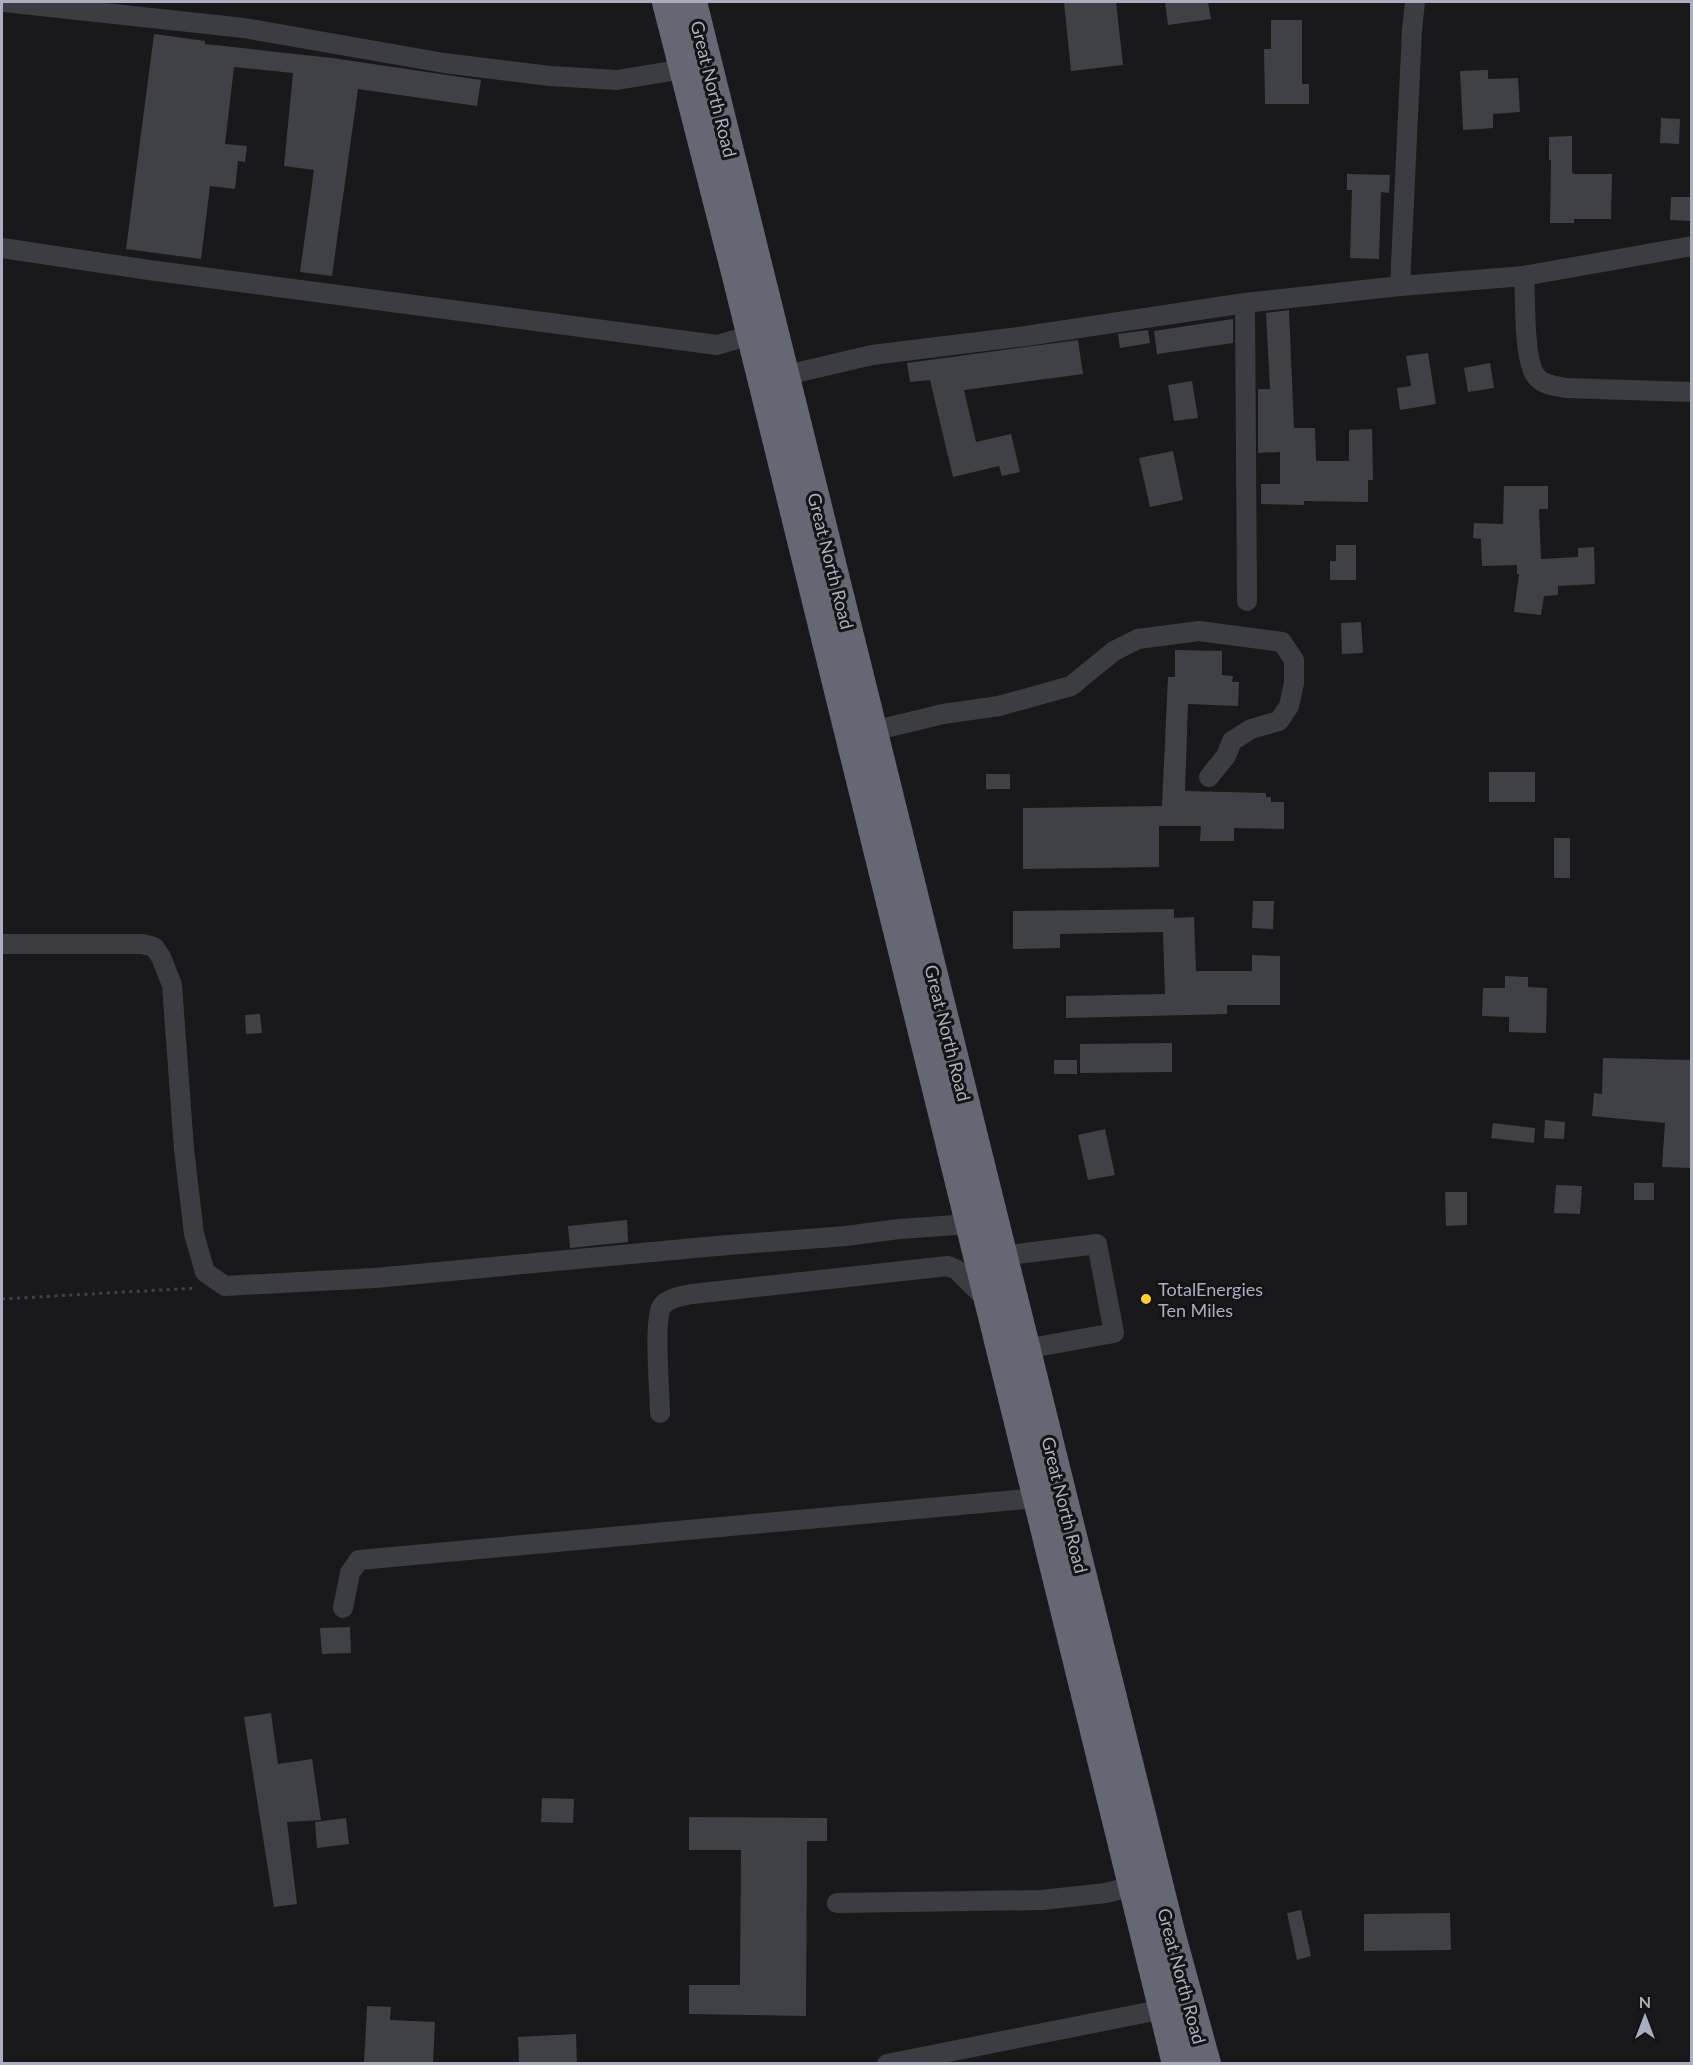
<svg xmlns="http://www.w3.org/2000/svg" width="1693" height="2065" viewBox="0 0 1693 2065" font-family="Lato,sans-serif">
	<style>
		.building { fill: #404146 }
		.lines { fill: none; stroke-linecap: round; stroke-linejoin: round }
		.path { stroke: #404148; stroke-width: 3; stroke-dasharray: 3 4.5; stroke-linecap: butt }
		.minor { stroke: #3c3c43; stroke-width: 20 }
		.highway { stroke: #656772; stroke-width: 30 }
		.poi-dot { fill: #ffce2e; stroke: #141417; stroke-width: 2 }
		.labels { text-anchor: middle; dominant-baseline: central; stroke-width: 6; stroke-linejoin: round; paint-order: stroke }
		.street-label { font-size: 18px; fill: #abaebc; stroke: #141417 }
		.poi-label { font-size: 18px; fill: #abaebc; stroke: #141417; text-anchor: start }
	</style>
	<rect width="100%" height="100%" fill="#19191c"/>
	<g class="building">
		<path d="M1064,2H1116L1123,65L1071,71Z"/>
		<path d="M1165,2H1208L1211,19L1168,25Z"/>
		<path d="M1271,20H1302V84H1309V104H1265L1264,49H1271Z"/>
		<path d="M154,34L205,41V44L332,58L481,80L477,106L358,89L332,276L300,272L314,170L284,166L293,73L234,67L225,144L247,146L245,162L238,161L235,189L210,186L201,259L126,249Z"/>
		<path d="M1488,70V79L1518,78L1520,112L1493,114V128L1463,130L1460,71Z"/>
		<path d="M1661,118L1680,119L1679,144L1660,143Z"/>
		<path d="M1572,136V172L1574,174H1612L1611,219H1574V223H1550L1551,160H1549V137Z"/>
		<path d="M1347,174L1390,175L1389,193L1381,192L1379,259L1350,258L1352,190H1347Z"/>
		<path d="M1671,197H1692V221L1670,220Z"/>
		<path d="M1289,310L1294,428H1315L1316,461H1349V430L1372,429L1373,480H1368V502L1304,501V505L1261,504V484H1280V452L1258,453V389H1270L1266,313Z"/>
		<path d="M1233,319V343L1157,354L1154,331Z"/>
		<path d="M1148,330L1150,343L1120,348L1118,334Z"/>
		<path d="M1078,340L1083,374L964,390L976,442L1011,434L1020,472L1002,476L999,466L953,477L930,380L910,382L907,363Z"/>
		<path d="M1428,353L1436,404L1400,410L1397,388L1411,386L1406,356Z"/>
		<path d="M1490,363L1494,388L1468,392L1464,368Z"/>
		<path d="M1192,381L1198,418L1174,421L1168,385Z"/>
		<path d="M1173,451L1183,500L1150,507L1139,458Z"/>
		<path d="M1504,486H1548V509H1539L1541,559L1578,557V548L1594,547L1595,584L1558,586V595L1544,596L1541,615L1514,612L1519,574H1517V565L1482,566L1481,539L1473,538L1474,523L1503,524Z"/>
		<path d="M1336,545H1356V580H1330V561H1336Z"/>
		<path d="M1361,622L1363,653L1342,654L1341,623Z"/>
		<path d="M1175,650L1222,651V675L1233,676L1232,682H1239L1238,706L1188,704L1185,791L1266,793V797H1271V802H1284V829L1234,828V841H1200L1201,826H1159V867L1023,869V808L1162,806L1168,677H1175Z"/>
		<rect x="1489" y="772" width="46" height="30"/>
		<rect x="986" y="774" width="24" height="15"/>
		<rect x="1554" y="838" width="16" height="40"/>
		<path d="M1253,901H1274L1273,929L1252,928Z"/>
		<path d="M1174,909V918L1194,917L1196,971H1252V955L1280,956V1005H1227V1014L1066,1018V996L1165,994L1163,932L1060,934V948L1013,949V911Z"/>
		<path d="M1505,976L1528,977V987L1547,988L1546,1033L1509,1032V1017L1482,1016L1483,988H1505Z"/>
		<path d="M260,1014L262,1033L246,1034L245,1015Z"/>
		<path d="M1172,1043V1072L1080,1073V1044Z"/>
		<path d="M1603,1058L1692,1060V1168L1662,1167L1665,1123L1592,1116L1594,1093L1602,1094Z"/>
		<rect x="1054" y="1060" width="23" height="14"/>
		<path d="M1545,1120L1565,1122L1564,1139L1544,1138Z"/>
		<path d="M1493,1123L1535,1128L1534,1143L1491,1138Z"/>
		<path d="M1105,1129L1115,1175L1088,1180L1078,1135Z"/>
		<rect x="1634" y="1183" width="20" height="17"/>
		<path d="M1556,1185L1582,1186L1580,1214L1554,1213Z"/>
		<path d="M1445,1192H1467V1225L1446,1226Z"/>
		<path d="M627,1220L628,1242L570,1248L568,1226Z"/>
		<path d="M350,1627L351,1653L322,1654L320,1628Z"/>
		<path d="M271,1713L278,1764L312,1759L321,1820L287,1822L297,1904L274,1907L244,1717Z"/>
		<path d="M542,1798L574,1799L573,1823L541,1822Z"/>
		<path d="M689,1817L827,1818V1841H807L806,2016L689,2014V1985H740L741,1850H689Z"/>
		<path d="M346,1818L349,1844L317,1848L315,1822Z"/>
		<path d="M1301,1910L1311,1956L1297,1960L1287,1913Z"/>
		<path d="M1450,1913L1451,1950L1364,1951V1914Z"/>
		<path d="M367,2006L391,2007L390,2020L435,2022L433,2064H364Z"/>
		<path d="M576,2034L577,2064H519L518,2037Z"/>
	</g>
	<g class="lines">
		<path class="path" d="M2,1299L196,1288"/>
		<g class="minor">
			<path d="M4,2L244,28L444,63L550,76L617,80L684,69"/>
			<path d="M2,248L149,270L717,345L762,332"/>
			<path d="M1524,276C1526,299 1523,359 1536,376C1542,385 1556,386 1566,388L1692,392"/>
			<path d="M1400,286L1412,30L1415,2"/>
			<path d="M1245,303L1247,601"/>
			<path d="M774,378L872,355L1026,336L1245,303L1400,286L1524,276L1692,246"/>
			<path d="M873,731L943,714L999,706L1071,686L1114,651L1138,639L1199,631L1282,642L1294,660V683L1289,706L1279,721L1251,729L1232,741L1226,756L1209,777"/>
			<path d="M2,944H142L154,947L161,957L172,985L184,1149L194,1234L205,1272L225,1286L375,1278L716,1246L846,1236L899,1229L970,1224"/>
			<path d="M993,1257L1097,1244L1114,1333L1014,1351"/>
			<path d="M660,1413C660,1394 653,1319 662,1306C668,1298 683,1296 692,1294L948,1266L957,1270L986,1299"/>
			<path d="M343,1608L350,1573L359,1560L1038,1498"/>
			<path d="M837,1903L1042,1900L1106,1893L1133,1886"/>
			<path d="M887,2064L1164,2009"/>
		</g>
		<g class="highway">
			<path d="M667,2L737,276L1177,2064"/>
			<path d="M692,2L1171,1936L1206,2064"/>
		</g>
	</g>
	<circle class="poi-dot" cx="1146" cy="1299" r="6"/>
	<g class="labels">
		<g class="street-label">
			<text transform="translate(714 89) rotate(76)">Great North Road</text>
			<text transform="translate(831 561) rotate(76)">Great North Road</text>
			<text transform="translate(948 1033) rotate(76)">Great North Road</text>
			<text transform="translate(1065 1505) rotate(76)">Great North Road</text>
			<text transform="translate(1182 1976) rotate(75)">Great North Road</text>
		</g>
		<g class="poi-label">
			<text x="1158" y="1289">TotalEnergies<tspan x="1158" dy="21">Ten Miles</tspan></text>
		</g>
	</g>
	<rect width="1693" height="2065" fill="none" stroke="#abaebc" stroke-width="6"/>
	<g transform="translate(1645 2017)" stroke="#141417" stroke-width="4.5" paint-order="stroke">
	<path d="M0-4.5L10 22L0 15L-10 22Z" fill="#abaebc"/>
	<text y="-9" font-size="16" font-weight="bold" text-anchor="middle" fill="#abaebc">N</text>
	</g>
</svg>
